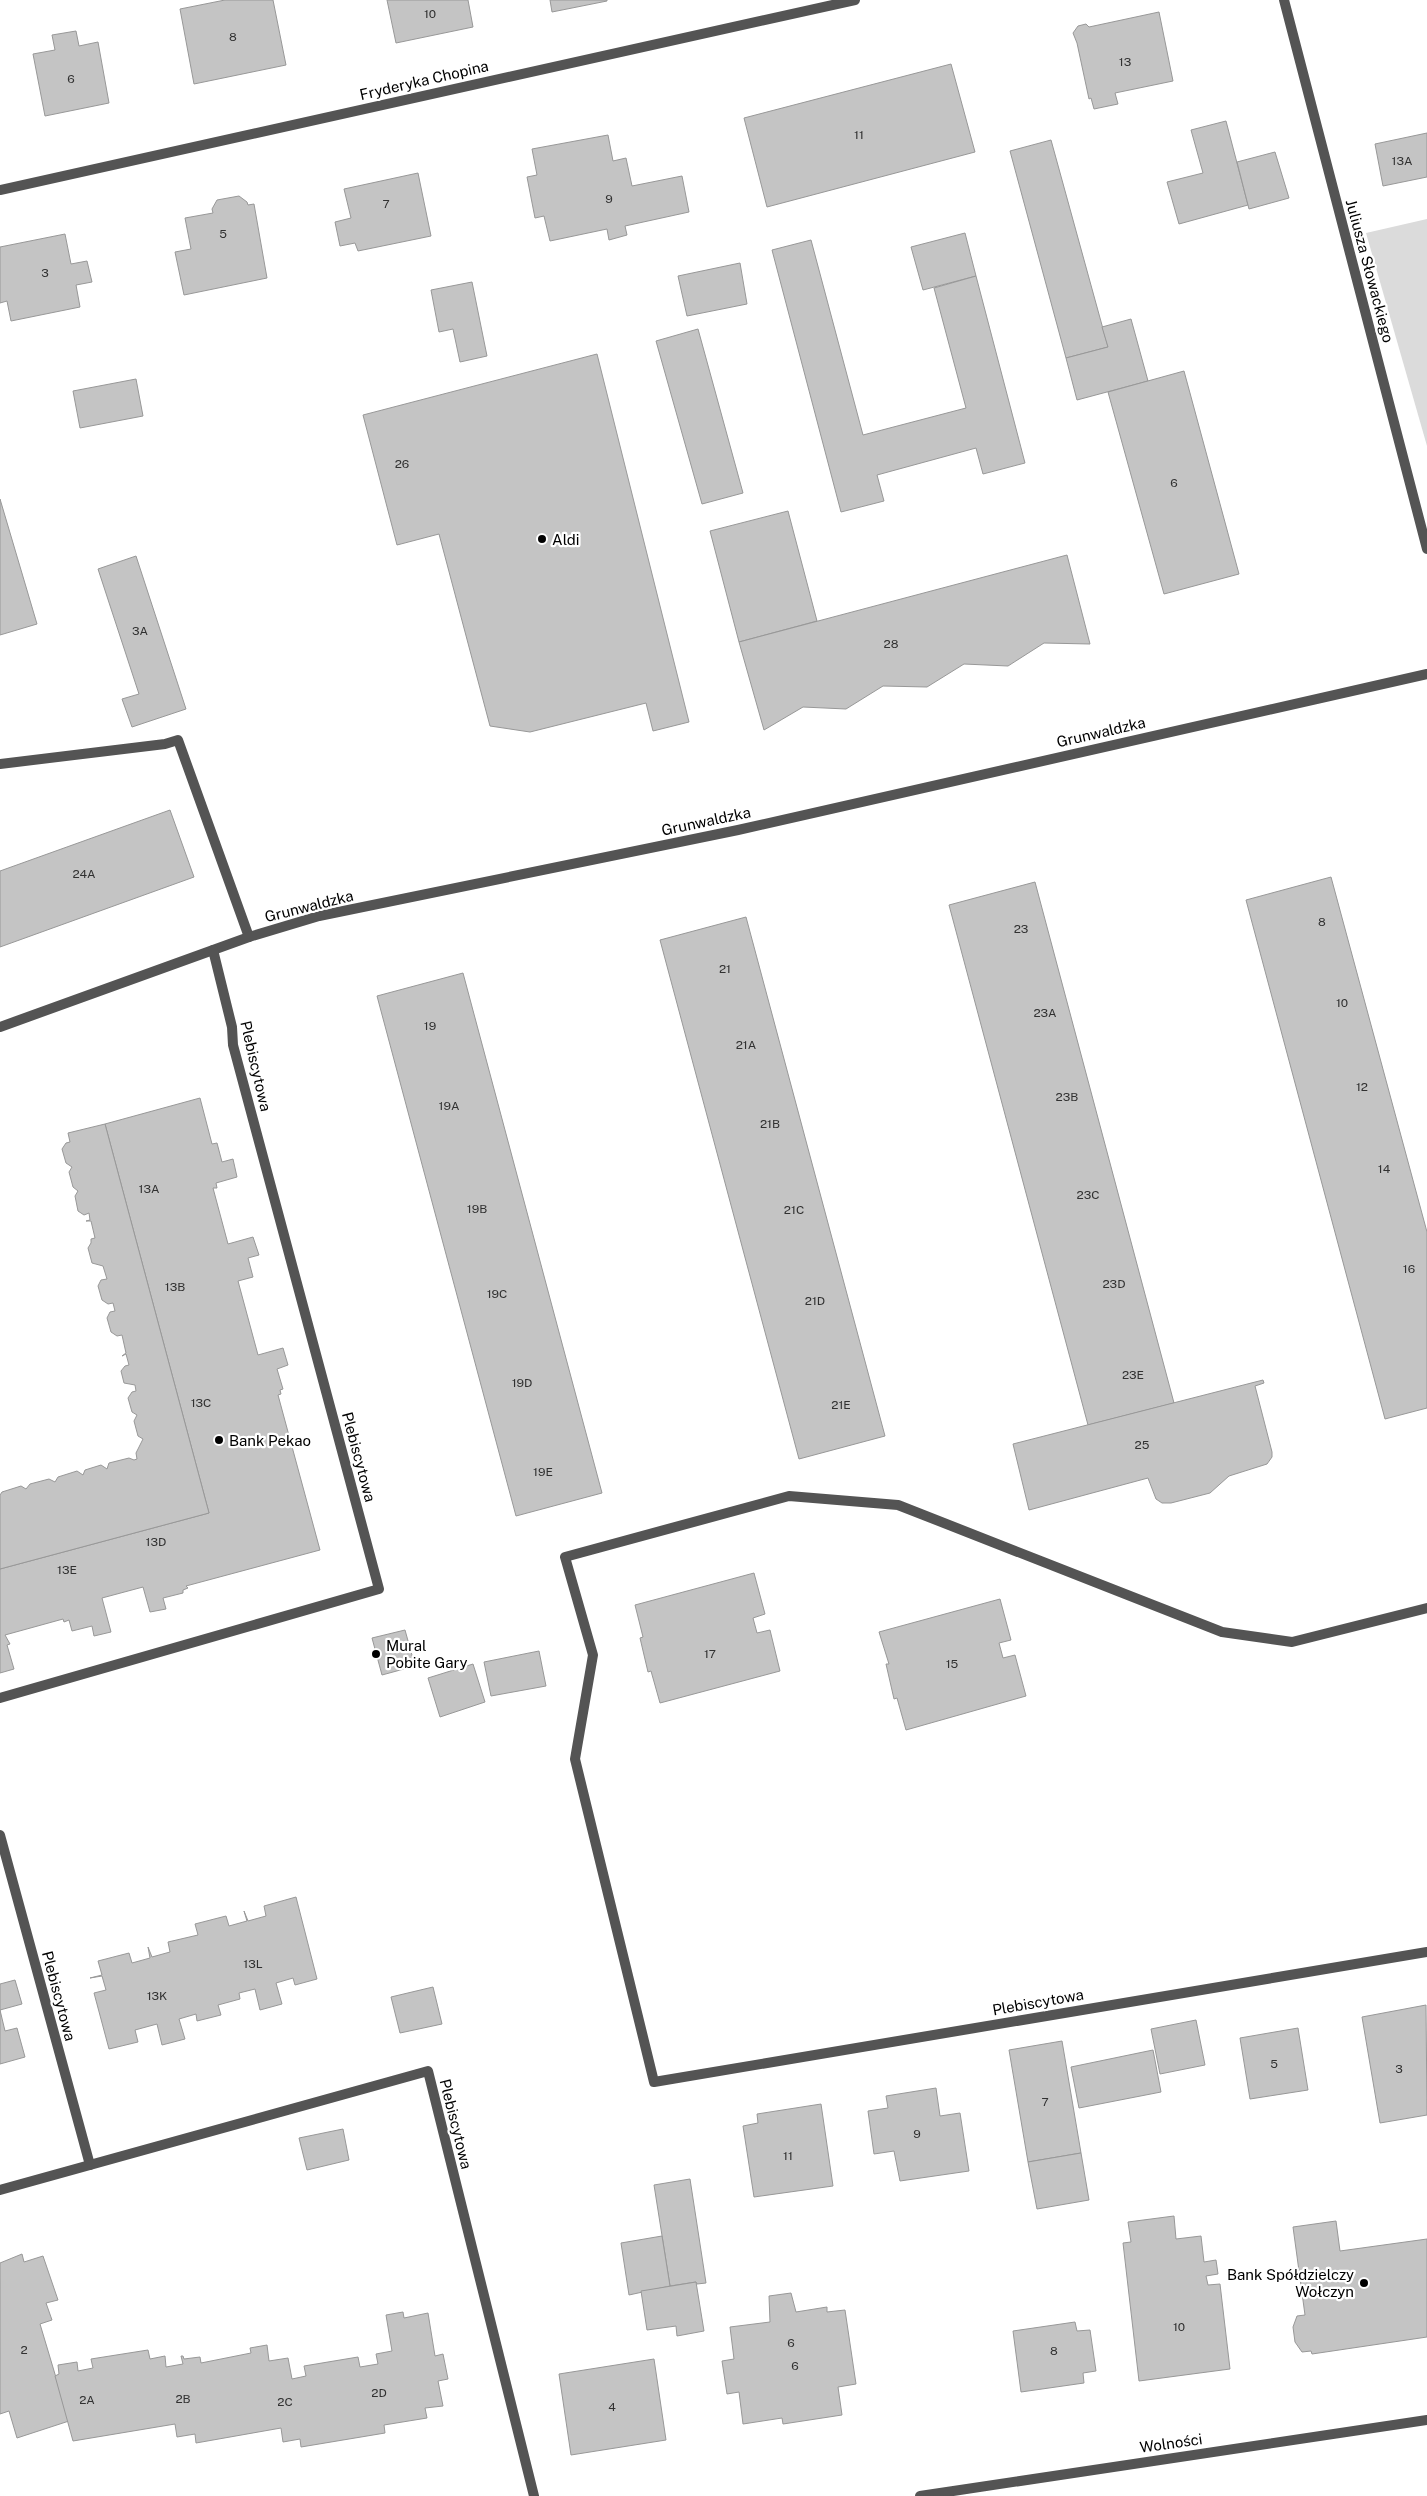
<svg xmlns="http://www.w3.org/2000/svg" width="1427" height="2496" viewBox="0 0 1427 2496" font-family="'Public Sans',sans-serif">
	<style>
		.green { fill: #dbdbdb }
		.building { fill: #c4c4c4; stroke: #989898 }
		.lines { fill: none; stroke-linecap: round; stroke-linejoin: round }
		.street { stroke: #545454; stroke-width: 10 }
		.poi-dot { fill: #000; stroke: #fff; stroke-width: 2 }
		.labels { text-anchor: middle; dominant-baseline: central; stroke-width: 4.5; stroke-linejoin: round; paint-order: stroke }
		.number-label { font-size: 12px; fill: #313131 }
		.street-label { font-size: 15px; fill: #000; stroke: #fff }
		.poi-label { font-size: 15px; fill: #000; stroke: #fff; text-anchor: start }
	</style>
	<rect width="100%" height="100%" fill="#fff"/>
	<path class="green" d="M1427,219V446L1366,233Z"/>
	<g class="building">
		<path d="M225,0H273L286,65L194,84L180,9Z"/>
		<path d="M387,0H468L473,27L396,43Z"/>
		<path d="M550,0H607V1L552,12Z"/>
		<path d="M1159,12L1173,81L1115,93L1118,104L1094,109L1091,98L1089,99L1077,43L1073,33L1078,26L1086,24L1089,27Z"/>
		<path d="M76,31L79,46L98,42L109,103L45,116L33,54L55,50L52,35Z"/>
		<path d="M951,64L975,152L767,207L744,118Z"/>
		<path d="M1226,121L1248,205L1179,224L1167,182L1203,173L1191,130Z"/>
		<path d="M1427,133V177L1383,186L1375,144Z"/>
		<path d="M608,135L613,161L626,158L632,186L682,176L689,212L625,226L627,235L609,240L607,229L550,241L544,216L535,218L527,177L537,175L532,149Z"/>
		<path d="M1051,140L1108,347L1066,358L1010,151Z"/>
		<path d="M1275,152L1289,198L1249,209L1237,162Z"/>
		<path d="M418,173L431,236L358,251L355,243L340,246L335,222L351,218L344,189Z"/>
		<path d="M239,196L247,202L248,205L254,204L267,278L184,295L175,252L191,249L185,218L213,213L212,209L217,200Z"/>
		<path d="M965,233L976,276L923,290L911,247Z"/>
		<path d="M65,234L71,264L87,261L92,282L76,285L80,307L11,321L7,301L0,303V247Z"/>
		<path d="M811,240L863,435L966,408L934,288L976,276L1025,463L983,474L976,448L877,475L884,501L841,512L772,250Z"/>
		<path d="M740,263L747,304L687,316L678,276Z"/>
		<path d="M472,282L487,356L460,362L453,329L439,332L431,290Z"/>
		<path d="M1131,319L1148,381L1077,400L1066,358L1108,347L1102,327Z"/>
		<path d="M698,329L743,493L702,504L656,341Z"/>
		<path d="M597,354L689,722L653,731L646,703L530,732L490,726L439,534L397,545L363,415Z"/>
		<path d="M1184,371L1239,574L1164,594L1108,392Z"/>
		<path d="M136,379L143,416L80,428L73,391Z"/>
		<path d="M0,499L37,624L0,635Z"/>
		<path d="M788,511L817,621L739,642L710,531Z"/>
		<path d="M1067,555L1090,644L1044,643L1008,666L964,664L927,687L883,686L846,709L803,707L764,730L739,642Z"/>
		<path d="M136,556L186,709L132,727L122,699L139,694L98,569Z"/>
		<path d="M170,810L194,877L0,947V871Z"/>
		<path d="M1331,877L1427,1232V1408L1385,1419L1246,900Z"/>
		<path d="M1035,882L1174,1403L1088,1425L949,905Z"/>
		<path d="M746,917L885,1436L799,1459L660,940Z"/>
		<path d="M463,973L602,1493L516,1516L377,996Z"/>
		<path d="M200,1098L212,1144L217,1143L222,1162L233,1159L237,1177L216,1183L217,1188H213L228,1244L253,1237L259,1255L248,1258L253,1277L238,1281L258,1355L283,1348L288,1365L277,1369L283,1389L280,1390L281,1394L278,1395L320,1550L186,1586L188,1588L183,1590V1593L163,1598L166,1609L150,1612L143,1587L102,1598L111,1632L94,1636L92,1626L72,1631L69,1620L64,1622L63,1619L5,1635L10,1644L7,1645L14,1669L0,1673V1569L209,1513L105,1124Z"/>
		<path d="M105,1124L209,1513L0,1569V1495L2,1492L21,1486L26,1489L30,1484L49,1479L55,1482L58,1477L77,1471L83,1475L85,1470L101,1465L107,1469L109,1463L129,1458L134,1460L137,1459L136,1453L143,1439L138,1436L134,1421L137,1415L132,1412L128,1398L132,1392L136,1391L135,1385L124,1383L121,1371L125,1366L129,1365L126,1354L122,1356L126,1353L122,1335L117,1336L111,1332L107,1318L110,1312L115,1311L113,1303L108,1304L102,1300L98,1286L101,1280L107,1279L103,1266L92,1263L88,1248L91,1243V1239L95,1238L91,1221H86L90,1220L89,1213L84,1215L78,1211L75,1196L78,1191L73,1187L69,1172L72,1167L66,1163L62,1149L66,1143L70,1142L68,1133Z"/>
		<path d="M1263,1380L1264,1383L1255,1386L1272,1452V1457L1267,1464L1229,1476L1210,1493L1171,1503H1162L1156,1499L1148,1478L1029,1510L1013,1444Z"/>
		<path d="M754,1573L765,1614L753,1618L757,1633L770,1630L780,1671L660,1703L651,1671L648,1672L640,1638L643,1637L635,1605Z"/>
		<path d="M1000,1599L1011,1640L999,1643L1003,1658L1015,1655L1026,1696L906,1730L897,1698L894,1699L886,1664H889L879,1632Z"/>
		<path d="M405,1630L415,1666L382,1675L372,1638Z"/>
		<path d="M539,1651L546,1686L491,1696L484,1662Z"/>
		<path d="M473,1664L485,1702L440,1717L428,1678Z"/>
		<path d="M296,1897L317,1979L295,1985L293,1978L276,1983L282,2004L260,2010L255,1989L239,1993L240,1999L218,2005L221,2015L197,2021L196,2014L179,2019L185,2039L162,2045L157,2024L135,2030L138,2042L109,2049L94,1993L106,1990L102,1976L90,1978L102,1975L98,1961L129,1953L132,1963L150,1958L148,1947L152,1957L170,1952L168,1942L198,1935L195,1924L226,1916L229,1926L247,1921L244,1911L248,1921L266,1916L264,1906Z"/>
		<path d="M15,1980L22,2004L0,2010L5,2031L17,2028L25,2057L0,2064V1984Z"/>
		<path d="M433,1987L442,2024L400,2033L391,1997Z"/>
		<path d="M1426,2005L1427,2115L1380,2123L1362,2017Z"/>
		<path d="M1196,2020L1205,2065L1160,2074L1151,2029Z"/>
		<path d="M1298,2028L1308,2090L1250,2099L1240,2038Z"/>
		<path d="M1062,2041L1081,2153L1028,2162L1009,2050Z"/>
		<path d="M1153,2050L1161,2092L1079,2108L1071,2067Z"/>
		<path d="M936,2088L940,2116L960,2113L969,2171L900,2181L894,2151L874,2154L868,2111L888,2108L886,2096Z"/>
		<path d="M821,2104L833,2186L754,2197L743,2126L758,2123L757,2114Z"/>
		<path d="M343,2129L349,2160L307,2170L299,2138Z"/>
		<path d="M1081,2153L1089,2200L1037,2209L1028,2162Z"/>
		<path d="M690,2179L706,2283L697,2284L696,2282L670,2286L654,2185Z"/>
		<path d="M1174,2216L1176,2239L1201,2236L1204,2262L1216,2260L1218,2274L1206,2276L1208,2285L1220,2284L1230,2369L1139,2381L1123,2243L1131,2242L1128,2222Z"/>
		<path d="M1336,2221L1340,2251L1427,2239V2337L1312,2354L1311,2351L1302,2352L1295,2342L1293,2327L1297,2316L1305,2315L1293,2227Z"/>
		<path d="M662,2236L670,2286L629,2295L621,2243Z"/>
		<path d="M22,2254L24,2262L43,2256L58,2300L46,2303L52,2320L40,2324L69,2421L17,2438L9,2411L0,2414V2263Z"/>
		<path d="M696,2282L704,2331L677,2336L676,2326L647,2330L641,2291Z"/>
		<path d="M791,2293L796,2312L827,2307V2312L845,2310L856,2384L838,2387L842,2415L783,2424L782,2418L743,2424L739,2392L727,2394L722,2361L734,2359L730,2327L770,2322L769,2296Z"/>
		<path d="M403,2312L404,2318L428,2313L435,2356L443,2354L448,2379L438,2381L443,2406L425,2408L427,2418L384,2425L385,2433L301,2447L300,2439L283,2442L281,2428L196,2443L195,2434L177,2437L175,2424L73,2441L55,2376L59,2374L58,2365L77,2362L78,2371L93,2368L91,2359L148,2350L150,2359L165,2356L166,2367L183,2364L181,2356H183L184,2359L200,2357L201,2363L251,2353L250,2348L267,2345L269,2361L288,2358L292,2379L306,2376L304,2366L358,2357L360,2367L378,2364L376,2354L392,2351L386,2315Z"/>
		<path d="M1075,2322L1077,2331L1090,2330L1096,2371L1083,2373L1084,2383L1021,2392L1013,2331Z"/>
		<path d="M654,2359L666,2440L571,2455L559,2374Z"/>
	</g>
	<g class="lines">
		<g class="street">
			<path d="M1284,0L1427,549"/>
			<path d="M0,190L855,0"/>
			<path d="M0,764L165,744L178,740L249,937"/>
			<path d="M0,1027L249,937L319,916L738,830L1427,674"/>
			<path d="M1427,1608L1292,1642L1222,1632L898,1505L789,1496L565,1557L593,1655L575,1759L654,2082L1427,1952"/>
			<path d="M0,1698L379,1589L233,1045L232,1027L213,950"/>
			<path d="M0,1835L90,2165"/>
			<path d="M0,2190L428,2071L534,2496"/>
			<path d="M920,2496L1427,2420"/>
		</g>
	</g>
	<g class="poi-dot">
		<circle cx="542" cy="539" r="5"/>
		<circle cx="219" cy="1440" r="5"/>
		<circle cx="376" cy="1654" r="5"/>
		<circle cx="1364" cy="2283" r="5"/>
	</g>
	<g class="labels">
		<g class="number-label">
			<text x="430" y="14">10</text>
			<text x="233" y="37">8</text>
			<text x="1125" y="62">13</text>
			<text x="71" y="79">6</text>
			<text x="859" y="135">11</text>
			<text x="1402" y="161">13A</text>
			<text x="609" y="199">9</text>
			<text x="386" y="204">7</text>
			<text x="223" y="234">5</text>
			<text x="45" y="273">3</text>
			<text x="402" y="464">26</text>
			<text x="1174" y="483">6</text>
			<text x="140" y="631">3A</text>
			<text x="891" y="644">28</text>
			<text x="84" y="874">24A</text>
			<text x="1322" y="922">8</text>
			<text x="1021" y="929">23</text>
			<text x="725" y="969">21</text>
			<text x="1342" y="1003">10</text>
			<text x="1045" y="1013">23A</text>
			<text x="430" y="1026">19</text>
			<text x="746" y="1045">21A</text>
			<text x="1362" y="1087">12</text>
			<text x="1067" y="1097">23B</text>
			<text x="449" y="1106">19A</text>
			<text x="770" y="1124">21B</text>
			<text x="1384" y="1169">14</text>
			<text x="149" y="1189">13A</text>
			<text x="1088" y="1195">23C</text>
			<text x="477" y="1209">19B</text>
			<text x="794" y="1210">21C</text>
			<text x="1409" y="1269">16</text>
			<text x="1114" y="1284">23D</text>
			<text x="175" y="1287">13B</text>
			<text x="497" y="1294">19C</text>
			<text x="815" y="1301">21D</text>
			<text x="1133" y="1375">23E</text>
			<text x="522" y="1383">19D</text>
			<text x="201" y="1403">13C</text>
			<text x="841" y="1405">21E</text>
			<text x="1142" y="1445">25</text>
			<text x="543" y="1472">19E</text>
			<text x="156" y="1542">13D</text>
			<text x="67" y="1570">13E</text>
			<text x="710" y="1654">17</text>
			<text x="952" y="1664">15</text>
			<text x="253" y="1964">13L</text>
			<text x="157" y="1996">13K</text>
			<text x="1274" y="2064">5</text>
			<text x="1399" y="2069">3</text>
			<text x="1045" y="2102">7</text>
			<text x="917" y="2134">9</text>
			<text x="788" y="2156">11</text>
			<text x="1179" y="2327">10</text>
			<text x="791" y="2343">6</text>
			<text x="24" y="2350">2</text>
			<text x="1054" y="2351">8</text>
			<text x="795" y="2366">6</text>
			<text x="379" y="2393">2D</text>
			<text x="183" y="2399">2B</text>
			<text x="87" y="2400">2A</text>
			<text x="285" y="2402">2C</text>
			<text x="612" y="2407">4</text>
		</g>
		<g class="street-label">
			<text transform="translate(424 80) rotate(-13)">Fryderyka Chopina</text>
			<text transform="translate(1370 271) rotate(75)">Juliusza Słowackiego</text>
			<text transform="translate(1101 732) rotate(-13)">Grunwaldzka</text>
			<text transform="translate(706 821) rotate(-12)">Grunwaldzka</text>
			<text transform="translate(309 906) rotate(-14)">Grunwaldzka</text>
			<text transform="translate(256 1066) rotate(77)">Plebiscytowa</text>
			<text transform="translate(359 1457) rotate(75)">Plebiscytowa</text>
			<text transform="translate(59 1996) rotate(75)">Plebiscytowa</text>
			<text transform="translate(1038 2002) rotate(-10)">Plebiscytowa</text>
			<text transform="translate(456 2124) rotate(76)">Plebiscytowa</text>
			<text transform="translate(1171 2443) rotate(-8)">Wolności</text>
		</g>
		<g class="poi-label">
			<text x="552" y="539">Aldi</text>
			<text x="229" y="1440">Bank Pekao</text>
			<text x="386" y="1645">Mural<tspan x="386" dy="17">Pobite Gary</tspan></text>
			<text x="1354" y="2274" text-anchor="end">Bank Spółdzielczy<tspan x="1354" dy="17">Wołczyn</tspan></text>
		</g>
	</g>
</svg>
